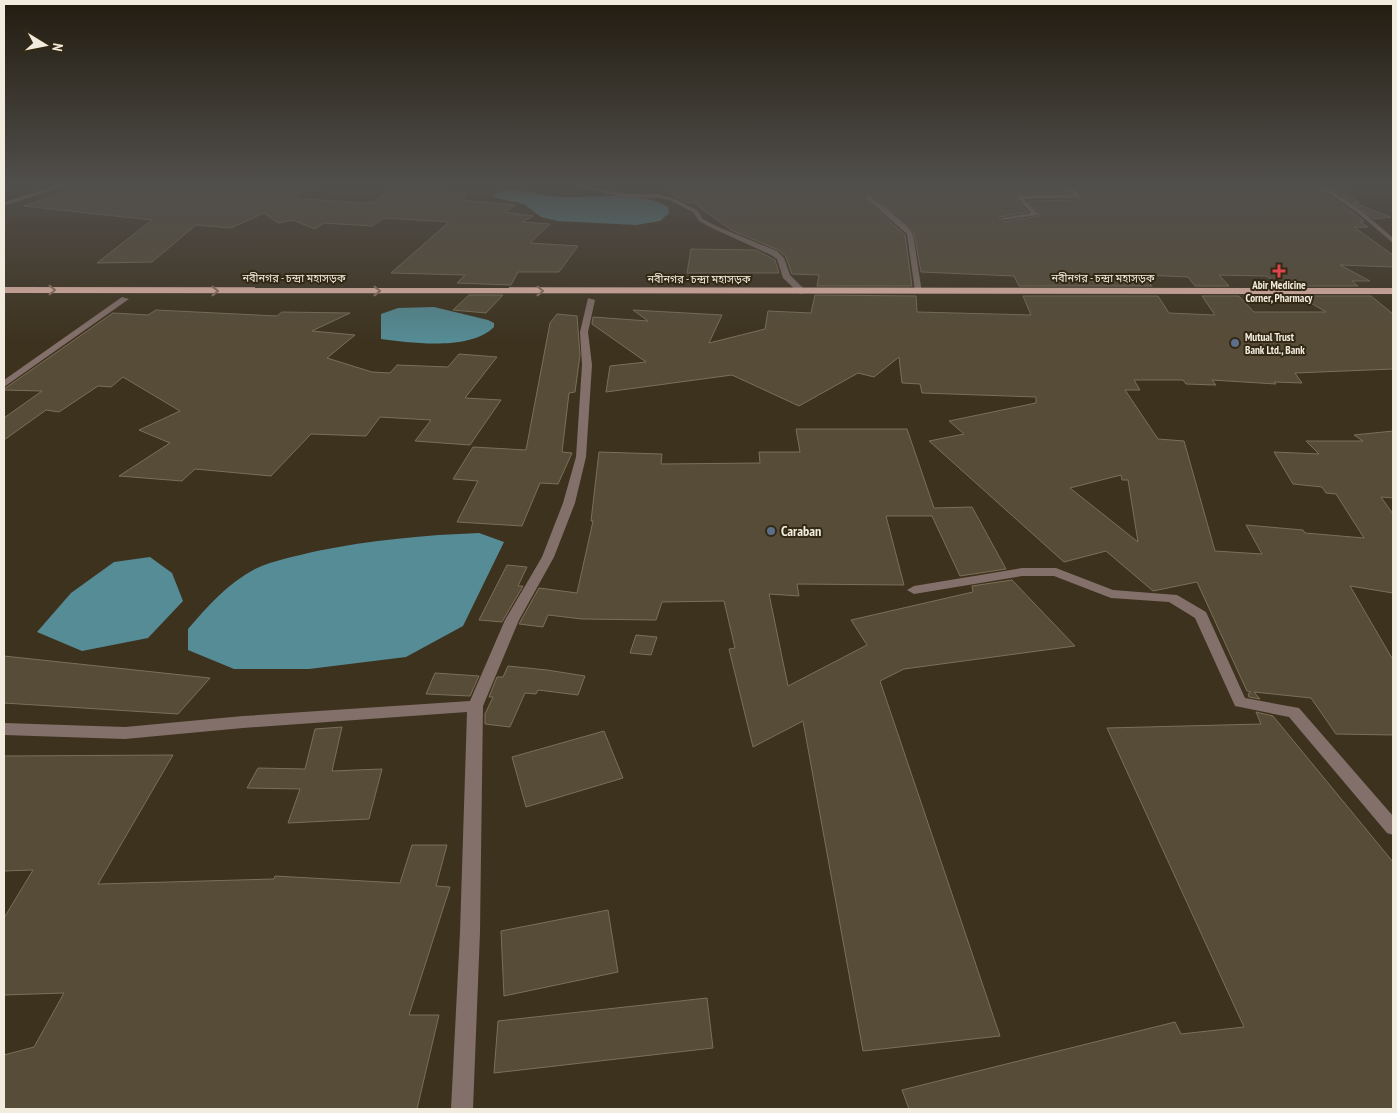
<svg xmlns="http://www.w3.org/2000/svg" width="1397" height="1113" viewBox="0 0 1397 1113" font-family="'PT Sans Narrow','Noto Sans Bengali',sans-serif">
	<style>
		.water { fill: #558c95 }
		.building { fill: #574c37; stroke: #7b6f59; fill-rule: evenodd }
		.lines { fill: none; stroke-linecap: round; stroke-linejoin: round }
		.minor { fill: #84706a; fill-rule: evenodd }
		.highway { fill: #f3c2b4; fill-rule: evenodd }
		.oneway { stroke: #937564 }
		.health-dot { fill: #e0444e; stroke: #332814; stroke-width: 2 }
		.service-dot { fill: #5c6f8a; stroke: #332814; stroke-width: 2 }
		.labels { text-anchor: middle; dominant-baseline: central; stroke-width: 4; stroke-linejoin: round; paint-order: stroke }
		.far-street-label { font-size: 11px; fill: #f2ecdf; stroke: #332814 }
		.far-poi-label { font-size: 11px; font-weight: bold; fill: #f2ecdf; stroke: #332814 }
		.poi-label { font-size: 14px; font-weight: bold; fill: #f2ecdf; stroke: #332814; text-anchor: start }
	</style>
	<rect width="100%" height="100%" fill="#3d321e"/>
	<g class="water">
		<path d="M512,189C529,192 545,196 562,197C592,198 642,190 668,207L669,213L660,221L636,225L558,221L541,217L524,204L492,197L497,193Z"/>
		<path d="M434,307L488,320L494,323V327C470,351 412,343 381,339V314L398,308Z"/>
		<path d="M479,533L504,542L463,626L406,657L309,669H234L188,650V629C207,607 228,583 255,569C274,560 297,556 317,551C371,540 425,535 479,533Z"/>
		<path d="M150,557L172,573L183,601L148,638L82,651L37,632L71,593L114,562Z"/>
	</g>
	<g class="building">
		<path d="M82,186H314L289,198L366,203L374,202L392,189L467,194L461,200L516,205L505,212L533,216L522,222L550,224L530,243L578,246L559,272H518L511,285L457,283L465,275L391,273L449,222L384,218L372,226L324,223L315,229L293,220L278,223L264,213L231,228L196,225L152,262L97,263L152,220L24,206Z"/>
		<path d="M666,186H941L976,190L978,186H1063L1069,192L1016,195V199L1027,212L999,217L1004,222L1039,216V212L1028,201L1079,200L1082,195L1074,186H1316L1364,221L1360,222L1368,227H1354L1393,255V267L1340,265L1370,281H1352L1358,286H1283L1266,276L1219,275L1229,286H1195L1188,277L1145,275L1152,286H1019L1014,276L921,272L914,233L872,196L867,195L866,200L905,235L912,286H817L819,275L792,274L786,257L778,250L731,230L699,207L696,203H688L673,196Z"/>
		<path d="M1328,186H1337L1359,202L1354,203L1391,217L1375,219Z"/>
		<path d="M691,249L756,250L775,260L779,273H687Z"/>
		<path d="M469,295H503L486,313L453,310Z"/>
		<path d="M815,295L916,296L917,312L1031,315L1023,296H1158L1169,313L1215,315L1202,296H1239L1254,312H1326L1299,296H1371L1393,314V369L1295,373L1302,383L1274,382L1276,384L1212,380L1216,385L1186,384L1183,380H1134L1140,390H1125L1158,439L1184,441L1215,551L1262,554L1246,525L1303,530L1305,533L1364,538L1336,494L1326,493L1322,487L1293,484L1274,452L1319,454L1306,441H1363L1354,435L1393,431V498L1381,497L1393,514V593L1350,586L1393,660V735L1336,734L1311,698L1254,692L1260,699L1249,697L1248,694L1251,692L1247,691L1197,582L1153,591L1106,551L1064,562L929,441L964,434L949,421L1036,403V397L922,393L920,384L902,383L899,357L874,377L858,373L799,406L732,375L606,392L610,366L646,362L592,324L593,317L648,321L633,310L722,315L709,343L765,329L768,311L811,313ZM1121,475L1122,480H1128L1138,542L1070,488Z"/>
		<path d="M156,310L277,316L282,312L350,313L312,331L355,335L327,358L372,372L390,373L397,365L448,367L459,354L497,357L465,398L501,400L470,445L415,441L431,420L380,417L366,436L311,434L271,476L195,469L182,481L119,476L170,443L139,430L180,411L123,377L111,387L98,386L59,412L46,410L4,440V418L42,391L4,390V389L113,313L148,315Z"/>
		<path d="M557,314L577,316L580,355L575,392L569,393L562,452L572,453L558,484L540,483L522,526L457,522L478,481L453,479L473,447L526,450L550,323Z"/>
		<path d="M796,429H907L934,508L972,507L1006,569L960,576L932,516H886L904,585L797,584L799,596L769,594L788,686L867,645L851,620L973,592L972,586L1012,580L1075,646L904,669L880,681L1000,1036L863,1051L803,721L753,747L729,649L735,648L724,601L662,602L656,620L582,619L548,615L543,627L519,624L539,588L577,593L593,521H591L599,452L662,454L661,464L760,463L759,452H800Z"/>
		<path d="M507,565L527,567L518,586H523L502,622L479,620Z"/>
		<path d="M636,635L657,637L651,655L630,653Z"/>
		<path d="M4,656L210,678L178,714L4,703Z"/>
		<path d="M508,666L547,670L585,676L578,695L538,690L536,694L525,693L510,727L485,724V714L493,697H489L497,677H503Z"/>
		<path d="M435,673L479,676L470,696L426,694Z"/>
		<path d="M1256,712L1273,716L1393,862V1109H909L902,1090L1175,1022L1181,1034L1244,1027L1107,728L1261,724Z"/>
		<path d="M342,727L332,771L382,769L369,819L288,823L300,789L247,788L258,768L305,769L315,729Z"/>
		<path d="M604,731L623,778L526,807L512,757Z"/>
		<path d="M173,755L98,884L274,879L275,876L400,883L412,845H447L436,886L450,887L409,1015H439L417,1109H4V1055L34,1047L64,993L4,995V918L33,870L4,871V756Z"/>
		<path d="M608,910L618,972L504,996L501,931Z"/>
		<path d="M707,998L713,1048L494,1073L498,1021Z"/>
	</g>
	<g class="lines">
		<g class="minor">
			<path d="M55,186H64L4,206V202Z"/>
			<path d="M578,186H588L620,193L658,194L673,198L697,210L703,219L716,226L777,251L784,258L790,275L807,292L800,294L783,278L777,259L771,255L712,228L699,221L693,212L669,200L658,198L620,197Z"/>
			<path d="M1065,186H1071L1081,196L1078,198L1024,199L1038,213V215L1004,220L1001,218L1031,213L1017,198V196L1073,194Z"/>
			<path d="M1318,186H1325L1362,211L1393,238V243L1358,213Z"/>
			<path d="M867,197H871L904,224L913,234L922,293L915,291L907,234L867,199Z"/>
			<path d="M122,297L129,299L4,387V380Z"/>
			<path d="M588,298L595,300L588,332L592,365L586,457L575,503L554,557L519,620L483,706L480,932L473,1109H451L460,932L467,712L243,728L125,739L4,735V723L125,727L243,716L470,701L505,620L542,557L563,503L576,457L582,365L580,332Z"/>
			<path d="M1022,568H1056L1113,590L1177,595L1206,612L1245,698L1299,708L1393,816V835L1387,833L1289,717L1235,706L1195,618L1169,602L1111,598L1054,576H1022L914,594L907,590L914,586Z"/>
		</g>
		<path class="highway" d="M4,287L1393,288V294L4,293Z"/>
	</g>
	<defs><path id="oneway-chevron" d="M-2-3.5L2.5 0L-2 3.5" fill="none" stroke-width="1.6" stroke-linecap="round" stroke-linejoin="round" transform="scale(1.25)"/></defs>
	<g class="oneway">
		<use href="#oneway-chevron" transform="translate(52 290)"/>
		<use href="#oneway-chevron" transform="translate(215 291)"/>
		<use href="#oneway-chevron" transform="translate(377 291)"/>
		<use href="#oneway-chevron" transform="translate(540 291) rotate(1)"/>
	</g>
	<linearGradient id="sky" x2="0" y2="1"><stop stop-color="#221c10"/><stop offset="0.54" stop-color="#514f4c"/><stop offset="1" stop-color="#514f4c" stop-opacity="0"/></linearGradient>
	<rect width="1397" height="342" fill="url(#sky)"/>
	<path class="health-dot" d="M1276.5 263.5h5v5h5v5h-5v5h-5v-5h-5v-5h5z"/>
	<g class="service-dot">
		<circle cx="1235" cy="343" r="5"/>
		<circle cx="771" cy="531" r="5"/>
	</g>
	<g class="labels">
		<g class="far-street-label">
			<text x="294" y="278">নবীনগর - চন্দ্রা মহাসড়ক</text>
			<text x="1103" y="278">নবীনগর - চন্দ্রা মহাসড়ক</text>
			<text x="699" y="279">নবীনগর - চন্দ্রা মহাসড়ক</text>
		</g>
		<g class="far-poi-label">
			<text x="1279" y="285">Abir Medicine<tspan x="1279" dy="13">Corner, Pharmacy</tspan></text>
			<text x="1245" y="337" text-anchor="start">Mutual Trust<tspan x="1245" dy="13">Bank Ltd., Bank</tspan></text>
		</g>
		<g class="poi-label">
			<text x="781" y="531">Caraban</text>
		</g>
	</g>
	<rect width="1397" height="1113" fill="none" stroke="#f2ecdf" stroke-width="10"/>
	<g transform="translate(45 45) rotate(100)" stroke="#332814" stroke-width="4" paint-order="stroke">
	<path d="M0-4L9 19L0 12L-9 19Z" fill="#f2ecdf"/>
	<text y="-8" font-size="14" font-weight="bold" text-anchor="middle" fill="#f2ecdf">N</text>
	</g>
</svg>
